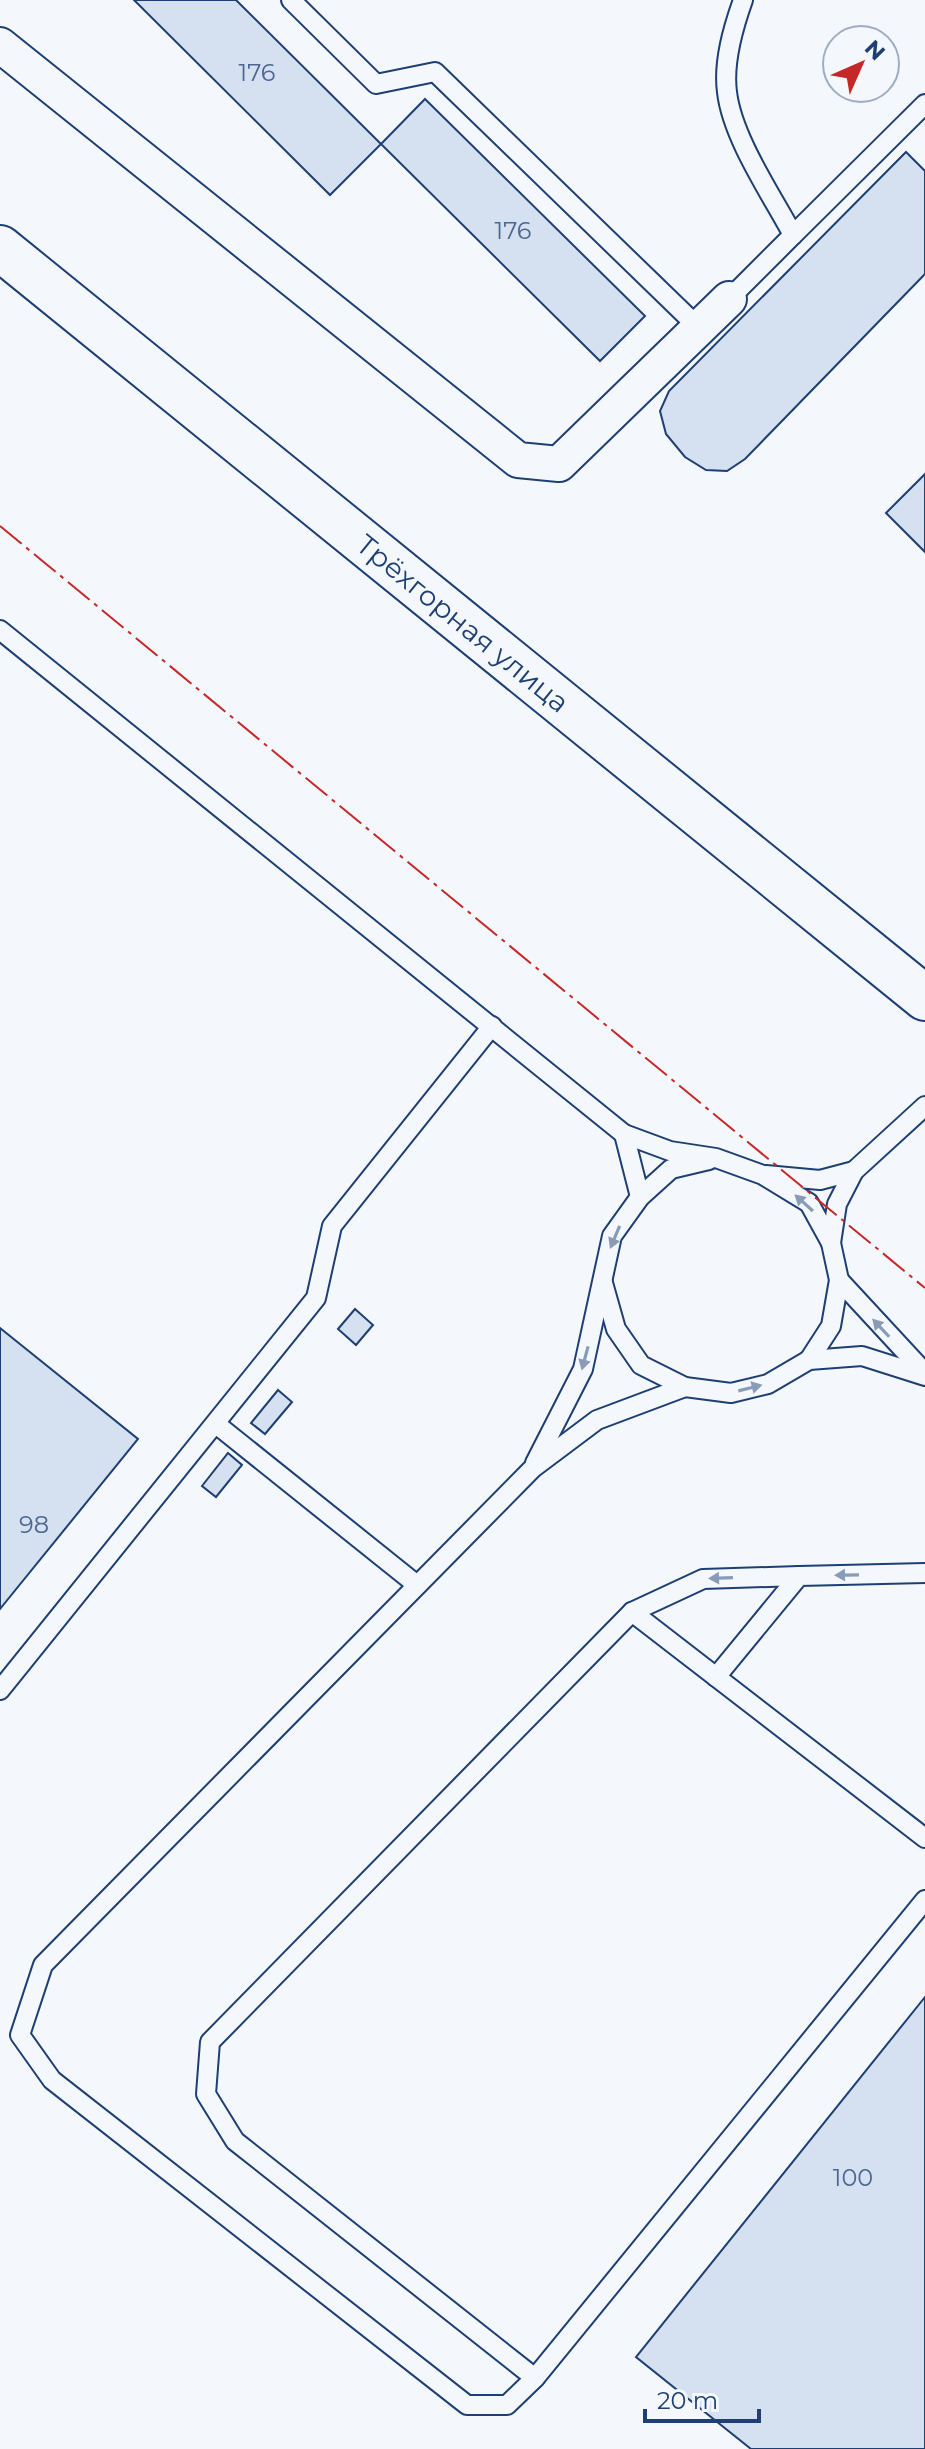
<svg xmlns="http://www.w3.org/2000/svg" width="925" height="2449" viewBox="0 0 925 2449" font-family="Montserrat,sans-serif">
	<style>
		.building { fill: #d5e0f0; stroke: #1d3f73; stroke-width: 2 }
		.lines { fill: none; stroke-linecap: round; stroke-linejoin: round }
		.service-casing { stroke: #1d3f73; stroke-width: 22 }
		.minor-casing { stroke: #1d3f73; stroke-width: 38 }
		.trunk-casing { stroke: #1d3f73; stroke-width: 48 }
		.service { stroke: #f4f7fb; stroke-width: 18 }
		.minor { stroke: #f4f7fb; stroke-width: 34 }
		.trunk { stroke: #f4f7fb; stroke-width: 44 }
		.power { stroke: #c62828; stroke-width: 2; stroke-dasharray: 28 6 4 6; stroke-linecap: butt }
		.oneway { fill: #889bb7 }
		.labels { text-anchor: middle; dominant-baseline: central; stroke-width: 6; stroke-linejoin: round; paint-order: stroke }
		.number-label { font-size: 24px; fill: #4b6792 }
		.street-label { font-size: 28px; fill: #1d3f73; stroke: #f4f7fb }
	</style>
	<rect width="100%" height="100%" fill="#f4f7fb"/>
	<g class="building">
		<path d="M134,0H236L381,144L330,195Z"/>
		<path d="M425,99L645,316L600,361L381,144Z"/>
		<path d="M906,152L925,171V274L745,459L727,471L706,470L685,457L666,434L660,411L669,391Z"/>
		<path d="M925,474V552L886,513Z"/>
		<path d="M355,1309L373,1325L356,1345L338,1329Z"/>
		<path d="M0,1328L138,1439L0,1609Z"/>
		<path d="M278,1390L292,1402L265,1434L251,1423Z"/>
		<path d="M228,1453L242,1465L216,1497L202,1486Z"/>
		<path d="M925,1997V2449H751L636,2357Z"/>
	</g>
	<g class="lines">
		<defs>
			<g id="service">
				<path d="M291,0L376,84L435,72L698,327"/>
				<path d="M793,235L925,104"/>
				<path d="M729,299L793,235C771,194 732,137 727,92C723,62 733,28 743,0"/>
				<path d="M0,630L624,1134L670,1151L716,1158L763,1175L809,1203L831,1243L839,1280L831,1326L809,1360"/>
				<path d="M624,1134L640,1197"/>
				<path d="M766,1175L820,1180L854,1171"/>
				<path d="M831,1243L837,1204L854,1171L925,1106"/>
				<path d="M839,1280L925,1373"/>
				<path d="M603,1283L616,1329L641,1365L685,1387L731,1393L768,1384L809,1360L862,1356L925,1376"/>
				<path d="M685,1387L597,1420L533,1468L43,1965L20,2035L52,2080L467,2405H507L535,2378L925,1900"/>
				<path d="M216,1424L417,1585"/>
				<path d="M535,1463L583,1369L612,1236L640,1197L671,1169L709,1160"/>
				<path d="M632,1612L925,1838"/>
				<path d="M716,1677L799,1576L925,1573"/>
				<path d="M0,1690L316,1298L332,1226L492,1026"/>
				<path d="M535,2378L235,2141L206,2094L210,2042L632,1612L703,1579L799,1576"/>
			</g>
			<path id="minor" d="M0,45L518,460L559,464L729,299"/>
			<g id="trunk">
				<path id="s1" d="M0,248L925,998"/>
			</g>
		</defs>
		<use href="#service" class="service-casing"/>
		<use href="#minor" class="minor-casing"/>
		<use href="#trunk" class="trunk-casing"/>
		<use href="#service" class="service"/>
		<use href="#minor" class="minor"/>
		<use href="#trunk" class="trunk"/>
		<path class="power" d="M0,526L925,1288"/>
	</g>
	<defs><path id="oneway-solid" d="M-6-.8H1V-3.2L6.5 0L1 3.2V.8H-6Z" transform="scale(2)"/></defs>
	<g class="oneway">
		<use href="#oneway-solid" transform="translate(804 1203) rotate(-138)"/>
		<use href="#oneway-solid" transform="translate(615 1237) rotate(113)"/>
		<use href="#oneway-solid" transform="translate(881 1328) rotate(-133)"/>
		<use href="#oneway-solid" transform="translate(585 1358) rotate(105)"/>
		<use href="#oneway-solid" transform="translate(750 1388) rotate(-14)"/>
		<use href="#oneway-solid" transform="translate(847 1575) rotate(179)"/>
		<use href="#oneway-solid" transform="translate(721 1578) rotate(178)"/>
	</g>
	<g class="labels">
		<g class="number-label">
			<text x="257" y="72">176</text>
			<text x="513" y="230">176</text>
			<text x="34" y="1524">98</text>
			<text x="853" y="2177">100</text>
		</g>
		<g class="street-label">
			<text stroke="none"><textPath href="#s1" startOffset="596">Трёхгорная улица</textPath></text>
		</g>
	</g>
	<g transform="translate(861 64) rotate(45)"><circle r="38" fill="#f4f7fb" stroke="#9eadc5" stroke-width="2"/>
	<path d="M0-6L14 30L0 20L-14 30Z" fill="#c62828"/>
	<text y="-12" font-size="22" font-weight="bold" text-anchor="middle" fill="#1d3f73">N</text>
	</g>
	<path d="M645 2409v12h114v-12" fill="none" stroke="#1d3f73" stroke-width="4"/>
	<text x="657" y="2409" font-size="24" fill="#1d3f73" stroke="#f4f7fb" stroke-width="6" paint-order="stroke">20 m</text>
</svg>
